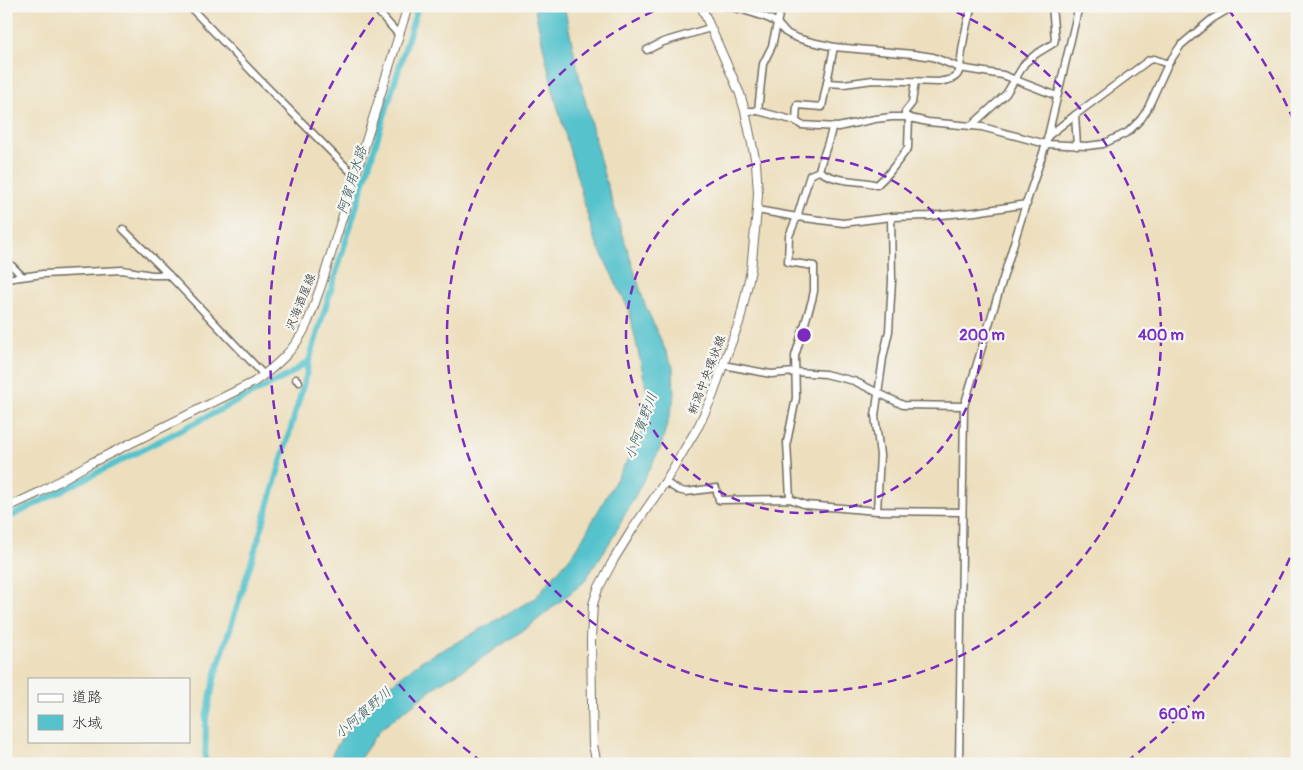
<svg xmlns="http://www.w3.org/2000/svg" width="1303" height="770" viewBox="0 0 1303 770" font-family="Pangolin,'Klee One',sans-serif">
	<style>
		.water { fill: #55c2cc; stroke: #40767c }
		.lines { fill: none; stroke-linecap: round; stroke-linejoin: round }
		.canal { stroke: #55c2cc; stroke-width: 6 }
		.minor-casing { stroke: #6f6a5e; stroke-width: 9 }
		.major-casing { stroke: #6f6a5e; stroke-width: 10 }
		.minor { stroke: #fff; stroke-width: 6 }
		.major { stroke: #fff; stroke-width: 8 }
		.ring { fill: none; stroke: #7b2cbf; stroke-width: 2.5; stroke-dasharray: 9 6 }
		.labels { text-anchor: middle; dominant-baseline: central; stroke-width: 4.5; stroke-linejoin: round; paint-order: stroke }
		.street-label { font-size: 12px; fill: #2b2b2b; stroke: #f6f6f2 }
		.water-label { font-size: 14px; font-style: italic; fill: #38585b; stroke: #f6f6f2 }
		.centre { fill: #7b2cbf; stroke: #f6f6f2; stroke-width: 2.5 }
		.ring-label { font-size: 15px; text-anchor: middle; font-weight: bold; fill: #7b2cbf; stroke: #f6f6f2; stroke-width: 4.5; stroke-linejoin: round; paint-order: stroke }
	</style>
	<rect width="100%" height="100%" fill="#f6f6f2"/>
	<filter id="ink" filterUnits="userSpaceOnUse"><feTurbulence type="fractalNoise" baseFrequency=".02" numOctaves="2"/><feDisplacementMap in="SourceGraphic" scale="10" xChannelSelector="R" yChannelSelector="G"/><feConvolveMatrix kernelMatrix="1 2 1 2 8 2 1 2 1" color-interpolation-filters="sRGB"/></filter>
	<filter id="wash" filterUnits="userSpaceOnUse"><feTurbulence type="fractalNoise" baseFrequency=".0096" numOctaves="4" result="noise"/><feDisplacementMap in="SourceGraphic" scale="20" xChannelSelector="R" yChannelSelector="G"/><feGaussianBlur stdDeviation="1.12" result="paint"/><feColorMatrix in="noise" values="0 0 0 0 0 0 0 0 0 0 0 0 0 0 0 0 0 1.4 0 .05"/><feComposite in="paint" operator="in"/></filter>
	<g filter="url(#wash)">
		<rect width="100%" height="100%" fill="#eddfbe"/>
		<path class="water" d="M534,6H564L580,80L604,175L645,305L673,367L674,399L660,449L612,539L584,582L531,625L479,660L439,684L381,729L356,764H327L336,747L355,719L381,692L421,661L467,637L535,598L576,550L637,443L649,401L629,310L594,238L554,94Z"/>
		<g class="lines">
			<g class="canal">
				<path d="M6,519L287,376L309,361"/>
				<path d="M205,764L206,717L215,676L257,544L306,376L309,361L418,6"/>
			</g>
		</g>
	</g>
	<g filter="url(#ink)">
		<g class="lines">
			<defs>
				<g id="minor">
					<path d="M189,6L257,77L355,176"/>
					<path d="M373,6L399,35"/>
					<path d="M725,6C737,8 767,16 777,23C780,26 782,29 785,32C799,41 818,43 834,47L822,107L797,105L796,121"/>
					<path d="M834,47L913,54L933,57L960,68L1003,75L1057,96"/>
					<path d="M647,50L663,42L710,28"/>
					<path d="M827,83L844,84L873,80L938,82C948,80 958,80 960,68C962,47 965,27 972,6"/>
					<path d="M745,111H758L796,121L801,125L838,127L875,119L892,117H905L928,122L982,127L1046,144L1087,146L1103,144L1120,136L1128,132L1141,119L1147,110L1168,64L1181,45L1212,19L1234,6"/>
					<path d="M758,111L763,64L772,46L781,6"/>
					<path d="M905,117V112L912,103L915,81"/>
					<path d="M971,126L1006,94L1025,63L1036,54L1054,43L1055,39L1052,6"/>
					<path d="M1048,136L1075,115"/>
					<path d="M1077,146L1075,115L1149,60L1154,59L1168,64"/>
					<path d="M819,171C826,175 836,179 845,180C856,182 866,181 877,185L889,173L908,148L909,117"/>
					<path d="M819,171C822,156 830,142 832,127"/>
					<path d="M757,210L797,217L843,223L891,217L930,216L975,212L1027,204"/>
					<path d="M123,229L169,275L264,375"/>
					<path d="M6,260L22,276"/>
					<path d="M6,279L43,274L122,270L152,275H169"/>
					<path d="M723,365L771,374L795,372L825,374L854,381L903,405L964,406"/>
					<path d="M296,379L299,382"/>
					<path d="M665,482L678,490L686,492L716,488L719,500L790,499L806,505L877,511L962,512"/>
					<path d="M790,499L787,442L796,398L795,356L812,300L814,291V266L788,262L789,236L797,217L810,175L819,171"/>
					<path d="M877,511L880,455L875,416L883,358L889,331L892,281L891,217"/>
					<path d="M959,764L964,406L1024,210L1046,144L1079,6"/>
				</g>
				<g id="major">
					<path d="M6,508L40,492L89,464L254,382C275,367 295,350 306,326C312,313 316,299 321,286L408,6"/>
					<path d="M597,764L593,745L592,703L591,639L593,604L598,589L614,559L632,530L665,482L699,425L713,395L723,365L740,320L751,270L757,210L758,193L756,163L745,111L740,94L701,6"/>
				</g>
			</defs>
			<use href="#minor" class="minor-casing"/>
			<use href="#major" class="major-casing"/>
			<use href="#minor" class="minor"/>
			<use href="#major" class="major"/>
		</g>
	</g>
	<g class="ring">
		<circle cx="804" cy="335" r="178"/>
		<path d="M943 6A357 357 0 1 1 665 6"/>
		<path d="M1296 544A535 535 0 0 1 1126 762M482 762A535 535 0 0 1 380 9M1228 9A535 535 0 0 1 1296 126"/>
	</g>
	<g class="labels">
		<g class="street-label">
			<text transform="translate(301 302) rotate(-68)">沢海酒屋線</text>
			<text transform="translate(707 375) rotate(-69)">新潟中央環状線</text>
		</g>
		<g class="water-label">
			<text transform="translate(352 180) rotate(-73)">阿賀用水路</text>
			<text transform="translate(641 426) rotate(-70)">小阿賀野川</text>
			<text transform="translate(363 713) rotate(-41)">小阿賀野川</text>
		</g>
	</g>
	<circle cx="804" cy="335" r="8" class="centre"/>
	<g class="ring-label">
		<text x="982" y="340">200 m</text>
		<text x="1161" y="340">400 m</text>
		<text x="1182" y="719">600 m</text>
	</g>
	<rect width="1303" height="770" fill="none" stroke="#f6f6f2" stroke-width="25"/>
	<rect x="28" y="678" width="162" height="65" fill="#f6f6f2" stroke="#a5a5a2"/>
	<rect x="38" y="694" width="25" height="8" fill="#ffffff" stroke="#a5a5a2"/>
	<text x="72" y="702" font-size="15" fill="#2b2b2b">道路</text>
	<rect x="38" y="715" width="25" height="15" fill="#55c2cc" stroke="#a5a5a2"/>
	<text x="72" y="728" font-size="15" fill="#2b2b2b">水域</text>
</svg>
